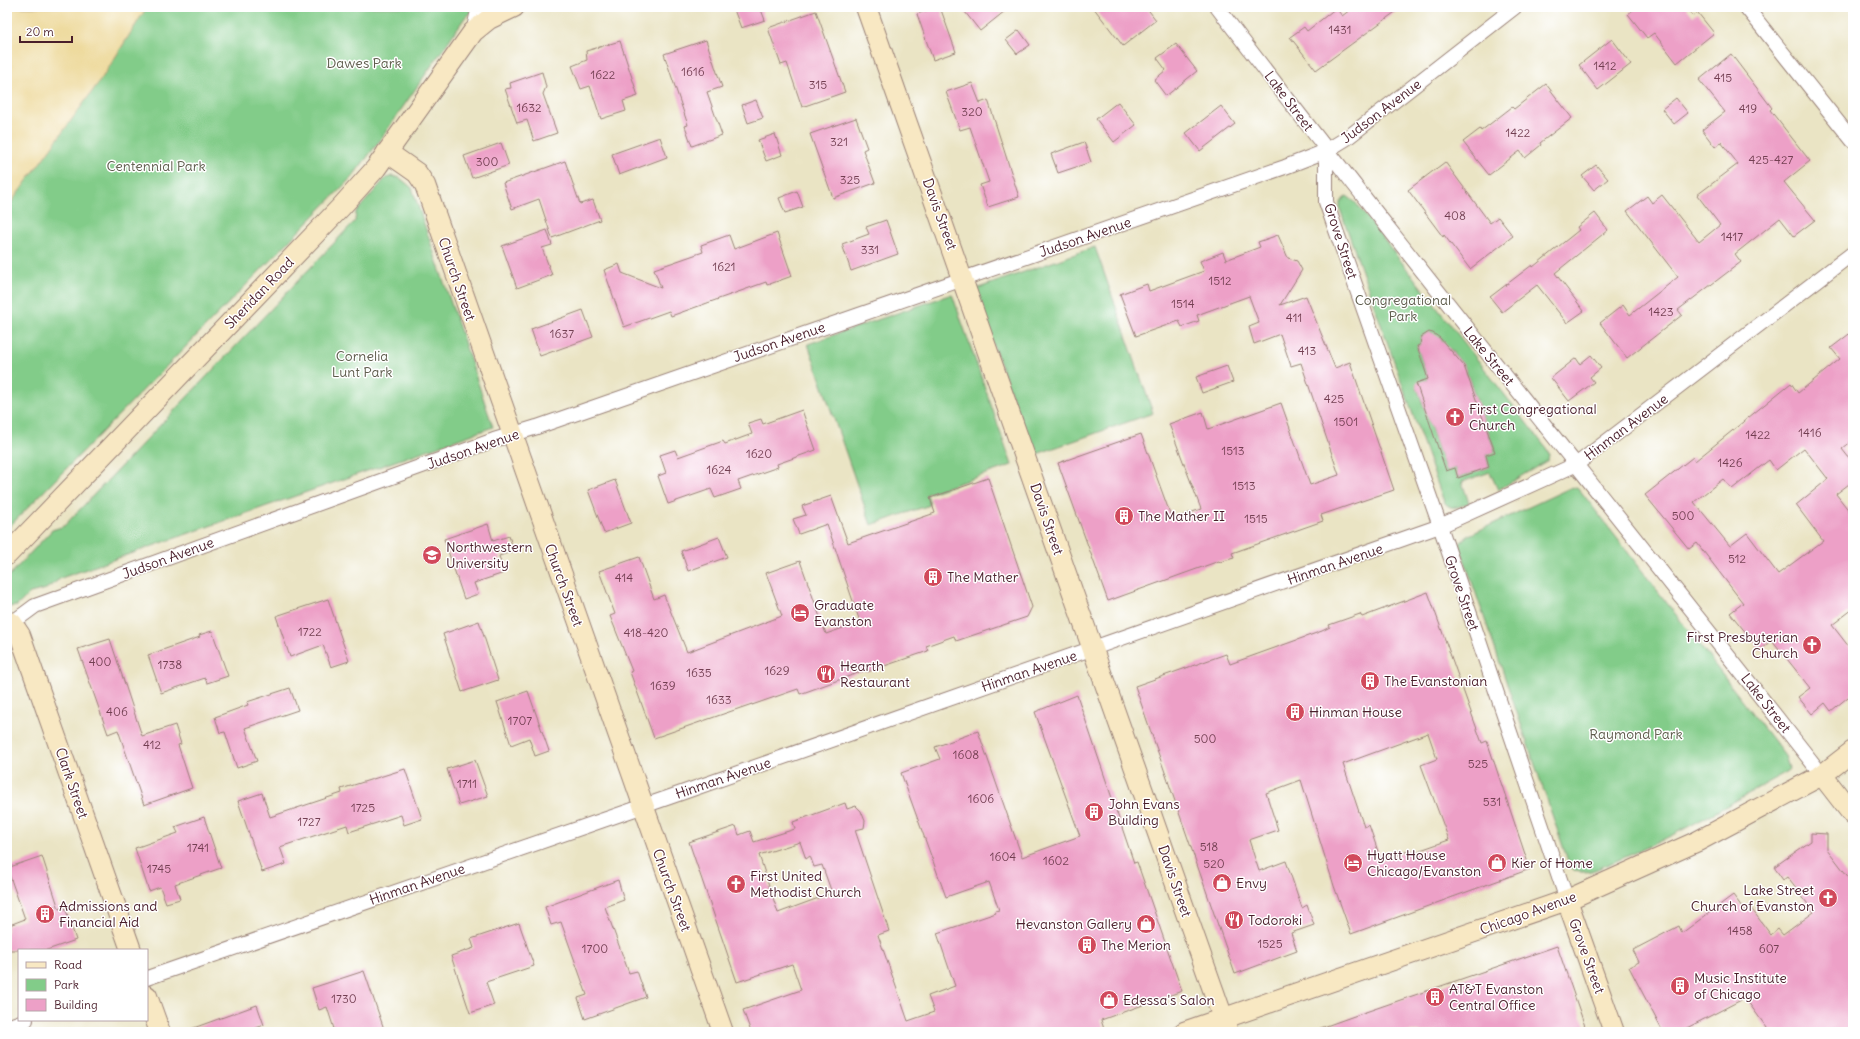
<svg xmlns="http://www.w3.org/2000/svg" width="1860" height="1039" viewBox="0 0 1860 1039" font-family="Delius,sans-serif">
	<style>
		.green { fill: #82cc89; stroke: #66765a; fill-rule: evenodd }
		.sand { fill: #eeda9e; stroke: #9c7c64 }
		.building { fill: #eda0c7; fill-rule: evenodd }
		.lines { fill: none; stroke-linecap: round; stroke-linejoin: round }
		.street-casing { stroke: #9a8278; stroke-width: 16 }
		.secondary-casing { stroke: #9a8278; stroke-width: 22 }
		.street { stroke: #fff; stroke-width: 14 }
		.secondary { stroke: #f8e8c3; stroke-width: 20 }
		.labels { text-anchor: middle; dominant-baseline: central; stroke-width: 3; stroke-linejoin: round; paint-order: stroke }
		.number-label { font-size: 12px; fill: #733f52 }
		.park-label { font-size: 14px; fill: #5e5c4c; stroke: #fff }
		.street-label { font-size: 14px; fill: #4a1f2b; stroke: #fff }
		.poi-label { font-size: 14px; fill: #4a1f2b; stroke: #fff; text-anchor: start }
	</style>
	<rect width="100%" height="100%" fill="#fff"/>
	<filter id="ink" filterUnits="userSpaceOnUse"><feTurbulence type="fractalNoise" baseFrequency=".025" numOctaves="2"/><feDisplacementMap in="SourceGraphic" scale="8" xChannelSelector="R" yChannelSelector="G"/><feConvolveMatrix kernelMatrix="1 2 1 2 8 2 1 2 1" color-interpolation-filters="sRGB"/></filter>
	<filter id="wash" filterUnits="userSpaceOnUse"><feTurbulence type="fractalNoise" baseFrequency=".012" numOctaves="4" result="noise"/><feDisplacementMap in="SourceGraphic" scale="16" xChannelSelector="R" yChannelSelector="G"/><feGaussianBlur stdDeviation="0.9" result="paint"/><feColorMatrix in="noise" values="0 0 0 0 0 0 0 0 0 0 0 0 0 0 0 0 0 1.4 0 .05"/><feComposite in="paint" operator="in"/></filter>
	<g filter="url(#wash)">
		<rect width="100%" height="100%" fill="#eae4c4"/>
		<g class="green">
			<path d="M7,7H482L466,16L378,143L352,177L7,529Z"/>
			<path d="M392,176L400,178L412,188L493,427L61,578L46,589L30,593L17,606L7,607V578L52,530L64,526L355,221L356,212L385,179Z"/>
			<path d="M1347,196L1355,202L1546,448L1549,454L1548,460L1498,490L1490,472L1462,482L1469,503C1458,507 1452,511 1444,502L1340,209V202ZM1429,332L1433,333L1438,338H1441L1446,350L1450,349L1464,366L1495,451L1486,455L1489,467L1458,478L1455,468L1446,471L1416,384L1428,379L1417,346L1422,344L1421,337Z"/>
			<path d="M1095,247L1153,413L1034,455L973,290Z"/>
			<path d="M952,294L1012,465L927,494L930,505L871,525L808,344Z"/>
			<path d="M1572,487L1579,489L1785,756L1789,768L1787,772C1731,803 1675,837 1616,861C1605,865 1593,873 1581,872C1575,872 1572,869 1569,864L1461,550L1460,542L1467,536Z"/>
		</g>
		<path class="sand" d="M7,7H147L102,78L7,208Z"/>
		<g id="blocks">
			<g class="building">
				<path d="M733,7H760L765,20L741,28Z"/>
				<path d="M937,7H940L956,52L933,60L917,14Z"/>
				<path d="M961,7H1010L980,31Z"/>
				<path d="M1093,7H1146L1156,20L1123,46Z"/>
				<path d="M1354,7H1402L1316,70L1290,37L1304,27L1307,31L1336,8L1342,16Z"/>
				<path d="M1637,7H1686L1693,16L1698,13L1714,33L1677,63L1654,33L1647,38L1628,14Z"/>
				<path d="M816,11L845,92L802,107L787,63L781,65L768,28Z"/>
				<path d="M1019,30L1030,45L1017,54L1006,40Z"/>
				<path d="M1612,39L1631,64L1598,90L1579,65Z"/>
				<path d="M706,40L722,87L707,92L722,135L692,146L685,126L688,125L664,54Z"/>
				<path d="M620,41L638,96L623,101L626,111L601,119L590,86L581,89L572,66L587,60L586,51Z"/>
				<path d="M1176,44L1197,71L1166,96L1154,80L1166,70L1157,58Z"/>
				<path d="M1731,54L1772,108L1770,110L1810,161L1784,182L1815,220L1794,236L1780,218L1735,254L1741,262L1678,310L1682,315L1627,358L1600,323L1623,305L1630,315L1678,277L1627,211L1647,196L1652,203L1662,195L1699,242L1720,225L1697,195L1738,164L1721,142L1715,147L1702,130L1725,112L1699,80Z"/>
				<path d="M542,72L546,87L543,94L557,133L534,141L527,120L517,123L505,89L511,88L510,83Z"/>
				<path d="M972,83L980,103L988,100L1019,197L988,207L980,185L989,182L970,127L960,130L946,92Z"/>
				<path d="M1546,84L1572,118L1540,143L1541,145L1525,158L1520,151L1489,175L1463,142L1480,129L1481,131L1512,107L1514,109Z"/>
				<path d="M1676,98L1688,113L1674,124L1662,109Z"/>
				<path d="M756,100L763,118L748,123L742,105Z"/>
				<path d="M1118,102L1136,125L1114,142L1096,119Z"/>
				<path d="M1221,106L1235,124L1200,151L1186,133Z"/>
				<path d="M856,118L867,148L863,150L875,183L833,198L810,134Z"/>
				<path d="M775,134L782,155L766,161L758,140Z"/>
				<path d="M660,137L667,157L619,175L612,154Z"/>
				<path d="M1084,142L1091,162L1058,173L1051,154Z"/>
				<path d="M501,143L509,165L472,178L464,156Z"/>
				<path d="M565,161L580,204L593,200L600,220L552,238L539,199L512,209L503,183Z"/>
				<path d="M1445,162L1490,223L1498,217L1513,236L1470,269L1444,235L1443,237L1408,190Z"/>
				<path d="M1596,165L1608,179L1594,190L1582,176Z"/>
				<path d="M797,191L803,207L785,213L779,198Z"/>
				<path d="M1595,213L1608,230L1555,273L1584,311L1567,323L1537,285L1502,312L1490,297L1532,265L1533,267L1579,230L1577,227Z"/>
				<path d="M886,220L898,254L851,271L842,244L869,234L866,227Z"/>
				<path d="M547,230L552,245L542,248L552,275L517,288L502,246Z"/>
				<path d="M777,233L792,276L767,285L766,282L671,316L669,311L624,327L604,270L619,264L622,273L661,288L654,269L703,252L701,245L729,235L734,249Z"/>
				<path d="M1278,235L1288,258L1297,261L1302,270L1280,305L1306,296L1335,368L1350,362L1394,490L1321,515L1323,521L1232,553L1234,558L1220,562L1219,561L1108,601L1058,463L1141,434L1172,519L1201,509L1169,424L1203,412L1208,429L1281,403L1310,485L1339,475L1301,363L1291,366L1280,334L1254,344L1249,327L1259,323L1249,296L1197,315L1199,321L1182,327L1179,321L1136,336L1120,294L1147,284L1149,291L1204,271L1200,261L1223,252L1226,260L1260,247L1258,242Z"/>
				<path d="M583,310L593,337L540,356L531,329Z"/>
				<path d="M1853,331V440L1842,449L1853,463V481L1836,494L1853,516V609L1832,625L1853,652V693L1831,711L1825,703L1812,714L1798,697L1810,688L1772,640L1760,650L1730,613L1743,603L1697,543L1689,549L1645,495L1693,457L1695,461L1791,383L1798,393L1840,359L1831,348ZM1804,448L1828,479L1796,505L1823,541L1778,574L1747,533L1730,546L1694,502L1723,479L1732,489L1769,460L1776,470Z"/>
				<path d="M1429,332L1433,333L1440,338L1464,366L1495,452L1486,455L1489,467L1458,478L1455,468L1446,471L1416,383L1428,379L1417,346L1420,345L1421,337Z"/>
				<path d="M1591,355L1601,368L1590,377L1594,382L1569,401L1551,378L1576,358L1580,364Z"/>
				<path d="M1227,366L1233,382L1202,393L1196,377Z"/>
				<path d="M802,410L816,450L777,464L778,467L738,481L741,489L715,498L711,489L668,504L658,476L666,473L660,455L675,450L678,457L723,441L725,444L752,434L748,423L761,419L763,424Z"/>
				<path d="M988,478L1032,607L1027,617L956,641L954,636L926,646L928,651L867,672L866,670L800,694L798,689L752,705V704L654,738L630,672L632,671L610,616L615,614L599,571L639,557L654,599L664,595L687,652L782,616L766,573L800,561L826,634L860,622L827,524L799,534L793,519L806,515L802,506L831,496L848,543L935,513L930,498Z"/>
				<path d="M615,480L631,523L604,533L588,490Z"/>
				<path d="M488,524L493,541L509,536L514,551L499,556L504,573L474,583L478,594L464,599L444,539Z"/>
				<path d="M719,537L727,557L688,571L681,551Z"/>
				<path d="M1428,592L1482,743L1487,741L1530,869L1351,934L1334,886L1301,780L1274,790L1266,793L1278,830L1249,840L1259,871L1286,861L1302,908L1307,905L1314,925L1291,933L1297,951L1235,974L1135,686L1226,654L1230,664L1322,631L1330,627L1329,625L1360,614L1362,617ZM1428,733L1437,759L1421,765L1449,840L1412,853L1411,850L1381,860L1369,825L1364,827L1343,764Z"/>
				<path d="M328,599L349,661L331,667L323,645L290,657L276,616Z"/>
				<path d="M479,621L498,680L462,692L443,634Z"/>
				<path d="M212,631L228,676L207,683L205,678L161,693L148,655L200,637L199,635Z"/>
				<path d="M110,639L142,736L175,725L181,744L178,745L192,788L144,805L118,730L108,734L78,649Z"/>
				<path d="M290,688L298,710L245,728L257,761L237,768L225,732L220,733L215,717L248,705L247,702Z"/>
				<path d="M528,691L549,751L535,756L529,738L511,745L497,702Z"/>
				<path d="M1077,695L1134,863L1137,862L1182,991L1101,1020L1105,1032H751L743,1010L801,990L792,964L737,982L689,842L736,826L739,835L750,831L754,842L795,829L793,822L845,803L847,809L856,806L861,811L865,821L864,828L855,830L889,931L878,935L908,1021L934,1012L928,996L955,986L937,933L996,913L995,911L999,910L989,882L946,897L901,773L940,759L935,747L978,731L1022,857L1080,836L1035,712ZM800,842L806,859L810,856L814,867L822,865L832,893L778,913L759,855Z"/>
				<path d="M475,760L488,796L459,805L447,769Z"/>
				<path d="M405,769L422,819L404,825L401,815L349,832L347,825L280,847L286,864L262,872L238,801L262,793L270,817L342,793L341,789Z"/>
				<path d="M204,817L221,868L175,884L180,899L166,903L160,887L149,891L135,848L178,833L175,827Z"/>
				<path d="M1811,833L1827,834V849L1853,883V1032H1770L1745,998L1679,1032H1663L1629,967L1639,962L1633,950L1679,926L1682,933L1733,895L1745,911L1750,907L1771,935L1778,929L1783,935L1814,912L1787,877L1783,880L1774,867L1811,841Z"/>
				<path d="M42,856L59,909L65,907L76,940L47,950H7V926L25,919L7,868Z"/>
				<path d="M618,880L624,900L605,907L629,973L637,971L646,997L585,1019L578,998L587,995L561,922L551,925L545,907Z"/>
				<path d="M519,923L534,966L486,982L494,1005L470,1013L451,956L474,948L471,939Z"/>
				<path d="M1557,946L1587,1032H1316L1315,1030L1357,1015Z"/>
				<path d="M364,971L385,1032H335L327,1007L319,1010L312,988Z"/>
				<path d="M257,1005L264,1025L256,1028L257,1032H188V1030Z"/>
			</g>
		</g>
	</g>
	<g filter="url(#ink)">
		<use href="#blocks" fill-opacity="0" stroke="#9a8278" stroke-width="1"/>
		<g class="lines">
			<defs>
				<g id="street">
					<path d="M1217,7C1414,266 1621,518 1822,775"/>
					<path d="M1746,7L1853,141"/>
					<path d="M473,32L479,7"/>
					<path d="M1326,151V202L1440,526L1567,900"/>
					<path d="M12,623L35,606L494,440L537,427L1285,167L1326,151L1347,138L1515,7"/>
					<path d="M147,978L667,798L1440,526L1577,464L1853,253"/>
					<path d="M7,1027L26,1020"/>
				</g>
				<g id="secondary">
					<path d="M866,7L1228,1032"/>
					<path d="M387,152L417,173L425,185L723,1032"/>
					<path d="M7,555L341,207L376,168L473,32L489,19L514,7"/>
					<path d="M7,621L12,623L20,635L131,950"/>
					<path d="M1822,775L1853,815"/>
					<path d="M1567,900L1614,1032"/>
					<path d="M147,996L160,1032"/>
					<path d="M1184,1032L1567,900L1698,841L1822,775L1853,751"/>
				</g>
			</defs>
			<use href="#street" class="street-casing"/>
			<use href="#secondary" class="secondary-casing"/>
			<use href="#street" class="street"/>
			<use href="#secondary" class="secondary"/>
		</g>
	</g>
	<defs>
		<symbol id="church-disc" viewBox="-11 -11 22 22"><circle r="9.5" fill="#d1495b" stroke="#fff"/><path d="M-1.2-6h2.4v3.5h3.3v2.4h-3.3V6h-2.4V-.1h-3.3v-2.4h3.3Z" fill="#fff"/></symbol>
		<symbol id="building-disc" viewBox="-11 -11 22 22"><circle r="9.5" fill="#d1495b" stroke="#fff"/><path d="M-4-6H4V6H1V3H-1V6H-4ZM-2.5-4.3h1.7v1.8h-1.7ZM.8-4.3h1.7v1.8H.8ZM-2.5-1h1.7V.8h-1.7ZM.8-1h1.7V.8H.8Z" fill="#fff"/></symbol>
		<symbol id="university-disc" viewBox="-11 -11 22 22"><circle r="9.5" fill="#d1495b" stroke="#fff"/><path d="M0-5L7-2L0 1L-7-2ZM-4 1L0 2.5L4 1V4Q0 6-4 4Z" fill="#fff"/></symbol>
		<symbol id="hotel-disc" viewBox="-11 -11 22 22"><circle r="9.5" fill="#d1495b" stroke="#fff"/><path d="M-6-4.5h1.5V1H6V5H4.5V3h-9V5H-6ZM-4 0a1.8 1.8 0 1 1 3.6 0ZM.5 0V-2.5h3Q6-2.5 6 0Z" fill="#fff"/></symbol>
		<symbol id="restaurant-disc" viewBox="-11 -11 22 22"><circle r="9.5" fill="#d1495b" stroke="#fff"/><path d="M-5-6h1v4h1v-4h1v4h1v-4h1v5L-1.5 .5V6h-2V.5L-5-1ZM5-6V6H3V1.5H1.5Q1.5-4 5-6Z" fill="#fff"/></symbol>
		<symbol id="shop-disc" viewBox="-11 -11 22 22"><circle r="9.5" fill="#d1495b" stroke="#fff"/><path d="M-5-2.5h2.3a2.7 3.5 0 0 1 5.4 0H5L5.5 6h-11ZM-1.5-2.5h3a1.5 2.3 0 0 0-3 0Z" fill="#fff"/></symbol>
	</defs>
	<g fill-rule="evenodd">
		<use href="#church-disc" x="1444" y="406" width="22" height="22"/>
		<use href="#building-disc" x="1113" y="505" width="22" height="22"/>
		<use href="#university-disc" x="421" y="544" width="22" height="22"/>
		<use href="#building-disc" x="922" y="566" width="22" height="22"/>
		<use href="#hotel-disc" x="789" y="602" width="22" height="22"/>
		<use href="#church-disc" x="1801" y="634" width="22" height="22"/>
		<use href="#restaurant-disc" x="815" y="663" width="22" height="22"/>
		<use href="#building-disc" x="1359" y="670" width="22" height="22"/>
		<use href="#building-disc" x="1284" y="701" width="22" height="22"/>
		<use href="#building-disc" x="1083" y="801" width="22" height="22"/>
		<use href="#hotel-disc" x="1342" y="852" width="22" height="22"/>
		<use href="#shop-disc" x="1486" y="852" width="22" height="22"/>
		<use href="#shop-disc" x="1211" y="872" width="22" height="22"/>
		<use href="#church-disc" x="725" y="873" width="22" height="22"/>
		<use href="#church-disc" x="1817" y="887" width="22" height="22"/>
		<use href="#building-disc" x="34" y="903" width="22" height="22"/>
		<use href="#restaurant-disc" x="1223" y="909" width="22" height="22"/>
		<use href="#shop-disc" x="1135" y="913" width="22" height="22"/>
		<use href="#building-disc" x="1076" y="934" width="22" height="22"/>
		<use href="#building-disc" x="1669" y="975" width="22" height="22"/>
		<use href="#building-disc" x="1424" y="986" width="22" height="22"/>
		<use href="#shop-disc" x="1098" y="989" width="22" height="22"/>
	</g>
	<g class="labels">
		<g class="number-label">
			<text x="1340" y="29">1431</text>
			<text x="1605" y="65">1412</text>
			<text x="693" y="71">1616</text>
			<text x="603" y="74">1622</text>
			<text x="1723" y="77">415</text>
			<text x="818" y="84">315</text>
			<text x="529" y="107">1632</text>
			<text x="1748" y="108">419</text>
			<text x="972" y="111">320</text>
			<text x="1518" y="132">1422</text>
			<text x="839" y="141">321</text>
			<text x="1771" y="159">425-427</text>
			<text x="487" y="161">300</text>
			<text x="850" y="179">325</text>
			<text x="1455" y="215">408</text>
			<text x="1732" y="236">1417</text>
			<text x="870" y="249">331</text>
			<text x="724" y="266">1621</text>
			<text x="1220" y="280">1512</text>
			<text x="1183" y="303">1514</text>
			<text x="1661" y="311">1423</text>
			<text x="1294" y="317">411</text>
			<text x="562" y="333">1637</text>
			<text x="1307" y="350">413</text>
			<text x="1334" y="398">425</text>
			<text x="1346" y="421">1501</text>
			<text x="1810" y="432">1416</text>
			<text x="1758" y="434">1422</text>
			<text x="1233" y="450">1513</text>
			<text x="759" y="453">1620</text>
			<text x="1730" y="462">1426</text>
			<text x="719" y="469">1624</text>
			<text x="1244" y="485">1513</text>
			<text x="1683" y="515">500</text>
			<text x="1256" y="518">1515</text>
			<text x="1737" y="558">512</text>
			<text x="624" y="577">414</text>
			<text x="310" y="631">1722</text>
			<text x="646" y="632">418-420</text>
			<text x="100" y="661">400</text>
			<text x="170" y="664">1738</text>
			<text x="777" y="670">1629</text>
			<text x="699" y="672">1635</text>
			<text x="663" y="685">1639</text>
			<text x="719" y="699">1633</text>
			<text x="117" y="711">406</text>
			<text x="520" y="720">1707</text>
			<text x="1205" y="738">500</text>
			<text x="152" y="744">412</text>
			<text x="966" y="754">1608</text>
			<text x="1478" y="763">525</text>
			<text x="467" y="783">1711</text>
			<text x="981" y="798">1606</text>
			<text x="1492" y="801">531</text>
			<text x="363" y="807">1725</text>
			<text x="309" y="821">1727</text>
			<text x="1209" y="846">518</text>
			<text x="198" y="847">1741</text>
			<text x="1003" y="856">1604</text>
			<text x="1056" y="860">1602</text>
			<text x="1214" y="863">520</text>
			<text x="159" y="868">1745</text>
			<text x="1740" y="930">1458</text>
			<text x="1270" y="943">1525</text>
			<text x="595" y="948">1700</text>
			<text x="1769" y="948">607</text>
			<text x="344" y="998">1730</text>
		</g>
		<g class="park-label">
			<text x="364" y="63">Dawes Park</text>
			<text x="156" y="166">Centennial Park</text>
			<text x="1403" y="300">Congregational<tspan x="1403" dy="16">Park</tspan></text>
			<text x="362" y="356">Cornelia<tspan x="362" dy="16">Lunt Park</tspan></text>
			<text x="1636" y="734">Raymond Park</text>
		</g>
		<g class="street-label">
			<text transform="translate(1289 101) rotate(53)">Lake Street</text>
			<text transform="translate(1381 111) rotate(-37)">Judson Avenue</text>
			<text transform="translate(940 214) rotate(70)">Davis Street</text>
			<text transform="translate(1085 237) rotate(-19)">Judson Avenue</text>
			<text transform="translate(1341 241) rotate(72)">Grove Street</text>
			<text transform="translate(457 279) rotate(71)">Church Street</text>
			<text transform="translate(259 293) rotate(-46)">Sheridan Road</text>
			<text transform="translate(779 342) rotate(-19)">Judson Avenue</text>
			<text transform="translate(1489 356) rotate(51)">Lake Street</text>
			<text transform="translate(1626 427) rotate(-37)">Hinman Avenue</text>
			<text transform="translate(473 449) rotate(-19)">Judson Avenue</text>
			<text transform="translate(1047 519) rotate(71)">Davis Street</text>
			<text transform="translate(168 558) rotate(-20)">Judson Avenue</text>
			<text transform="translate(1335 564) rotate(-19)">Hinman Avenue</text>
			<text transform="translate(564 585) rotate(70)">Church Street</text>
			<text transform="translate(1462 593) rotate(71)">Grove Street</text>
			<text transform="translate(1029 671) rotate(-19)">Hinman Avenue</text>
			<text transform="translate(1766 703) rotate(52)">Lake Street</text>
			<text transform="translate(723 778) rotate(-19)">Hinman Avenue</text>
			<text transform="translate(72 783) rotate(71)">Clark Street</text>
			<text transform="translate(1175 881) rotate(71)">Davis Street</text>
			<text transform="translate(417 884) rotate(-19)">Hinman Avenue</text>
			<text transform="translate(672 890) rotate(70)">Church Street</text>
			<text transform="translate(1528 913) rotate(-20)">Chicago Avenue</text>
			<text transform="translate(1587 956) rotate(70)">Grove Street</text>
		</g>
		<g class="poi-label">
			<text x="1469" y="409">First Congregational<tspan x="1469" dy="16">Church</tspan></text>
			<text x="1138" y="516">The Mather II</text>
			<text x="446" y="547">Northwestern<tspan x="446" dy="16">University</tspan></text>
			<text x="947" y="577">The Mather</text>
			<text x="814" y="605">Graduate<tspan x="814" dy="16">Evanston</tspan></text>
			<text x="1798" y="637" text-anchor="end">First Presbyterian<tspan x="1798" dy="16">Church</tspan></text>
			<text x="840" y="666">Hearth<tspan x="840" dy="16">Restaurant</tspan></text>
			<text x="1384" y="681">The Evanstonian</text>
			<text x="1309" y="712">Hinman House</text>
			<text x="1108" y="804">John Evans<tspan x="1108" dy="16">Building</tspan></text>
			<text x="1367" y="855">Hyatt House<tspan x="1367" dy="16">Chicago/Evanston</tspan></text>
			<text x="1511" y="863">Kier of Home</text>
			<text x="750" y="876">First United<tspan x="750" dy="16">Methodist Church</tspan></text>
			<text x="1236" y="883">Envy</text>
			<text x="1814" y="890" text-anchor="end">Lake Street<tspan x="1814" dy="16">Church of Evanston</tspan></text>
			<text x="59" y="906">Admissions and<tspan x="59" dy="16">Financial Aid</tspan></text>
			<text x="1248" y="920">Todoroki</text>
			<text x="1132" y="924" text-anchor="end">Hevanston Gallery</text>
			<text x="1101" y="945">The Merion</text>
			<text x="1694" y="978">Music Institute<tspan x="1694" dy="16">of Chicago</tspan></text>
			<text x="1449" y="989">AT&amp;T Evanston<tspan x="1449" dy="16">Central Office</tspan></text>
			<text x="1123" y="1000">Edessa's Salon</text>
		</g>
	</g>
	<rect width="1860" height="1039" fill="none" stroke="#fff" stroke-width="24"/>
	<rect x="18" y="949" width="130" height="72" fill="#ffffff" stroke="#b7a5aa"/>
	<rect x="26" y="962" width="20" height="6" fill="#f8e8c3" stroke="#b7a5aa"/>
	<text x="54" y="969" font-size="12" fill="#4a1f2b">Road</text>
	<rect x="26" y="979" width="20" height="12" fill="#82cc89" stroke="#b7a5aa"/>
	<text x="54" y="989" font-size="12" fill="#4a1f2b">Park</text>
	<rect x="26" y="999" width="20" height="12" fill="#eda0c7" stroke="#b7a5aa"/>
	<text x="54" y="1009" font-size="12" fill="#4a1f2b">Building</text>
	<path d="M20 36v6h52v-6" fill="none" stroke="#4a1f2b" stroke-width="2"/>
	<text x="26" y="36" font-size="12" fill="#4a1f2b" stroke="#ffffff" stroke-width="3" paint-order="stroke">20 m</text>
</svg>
